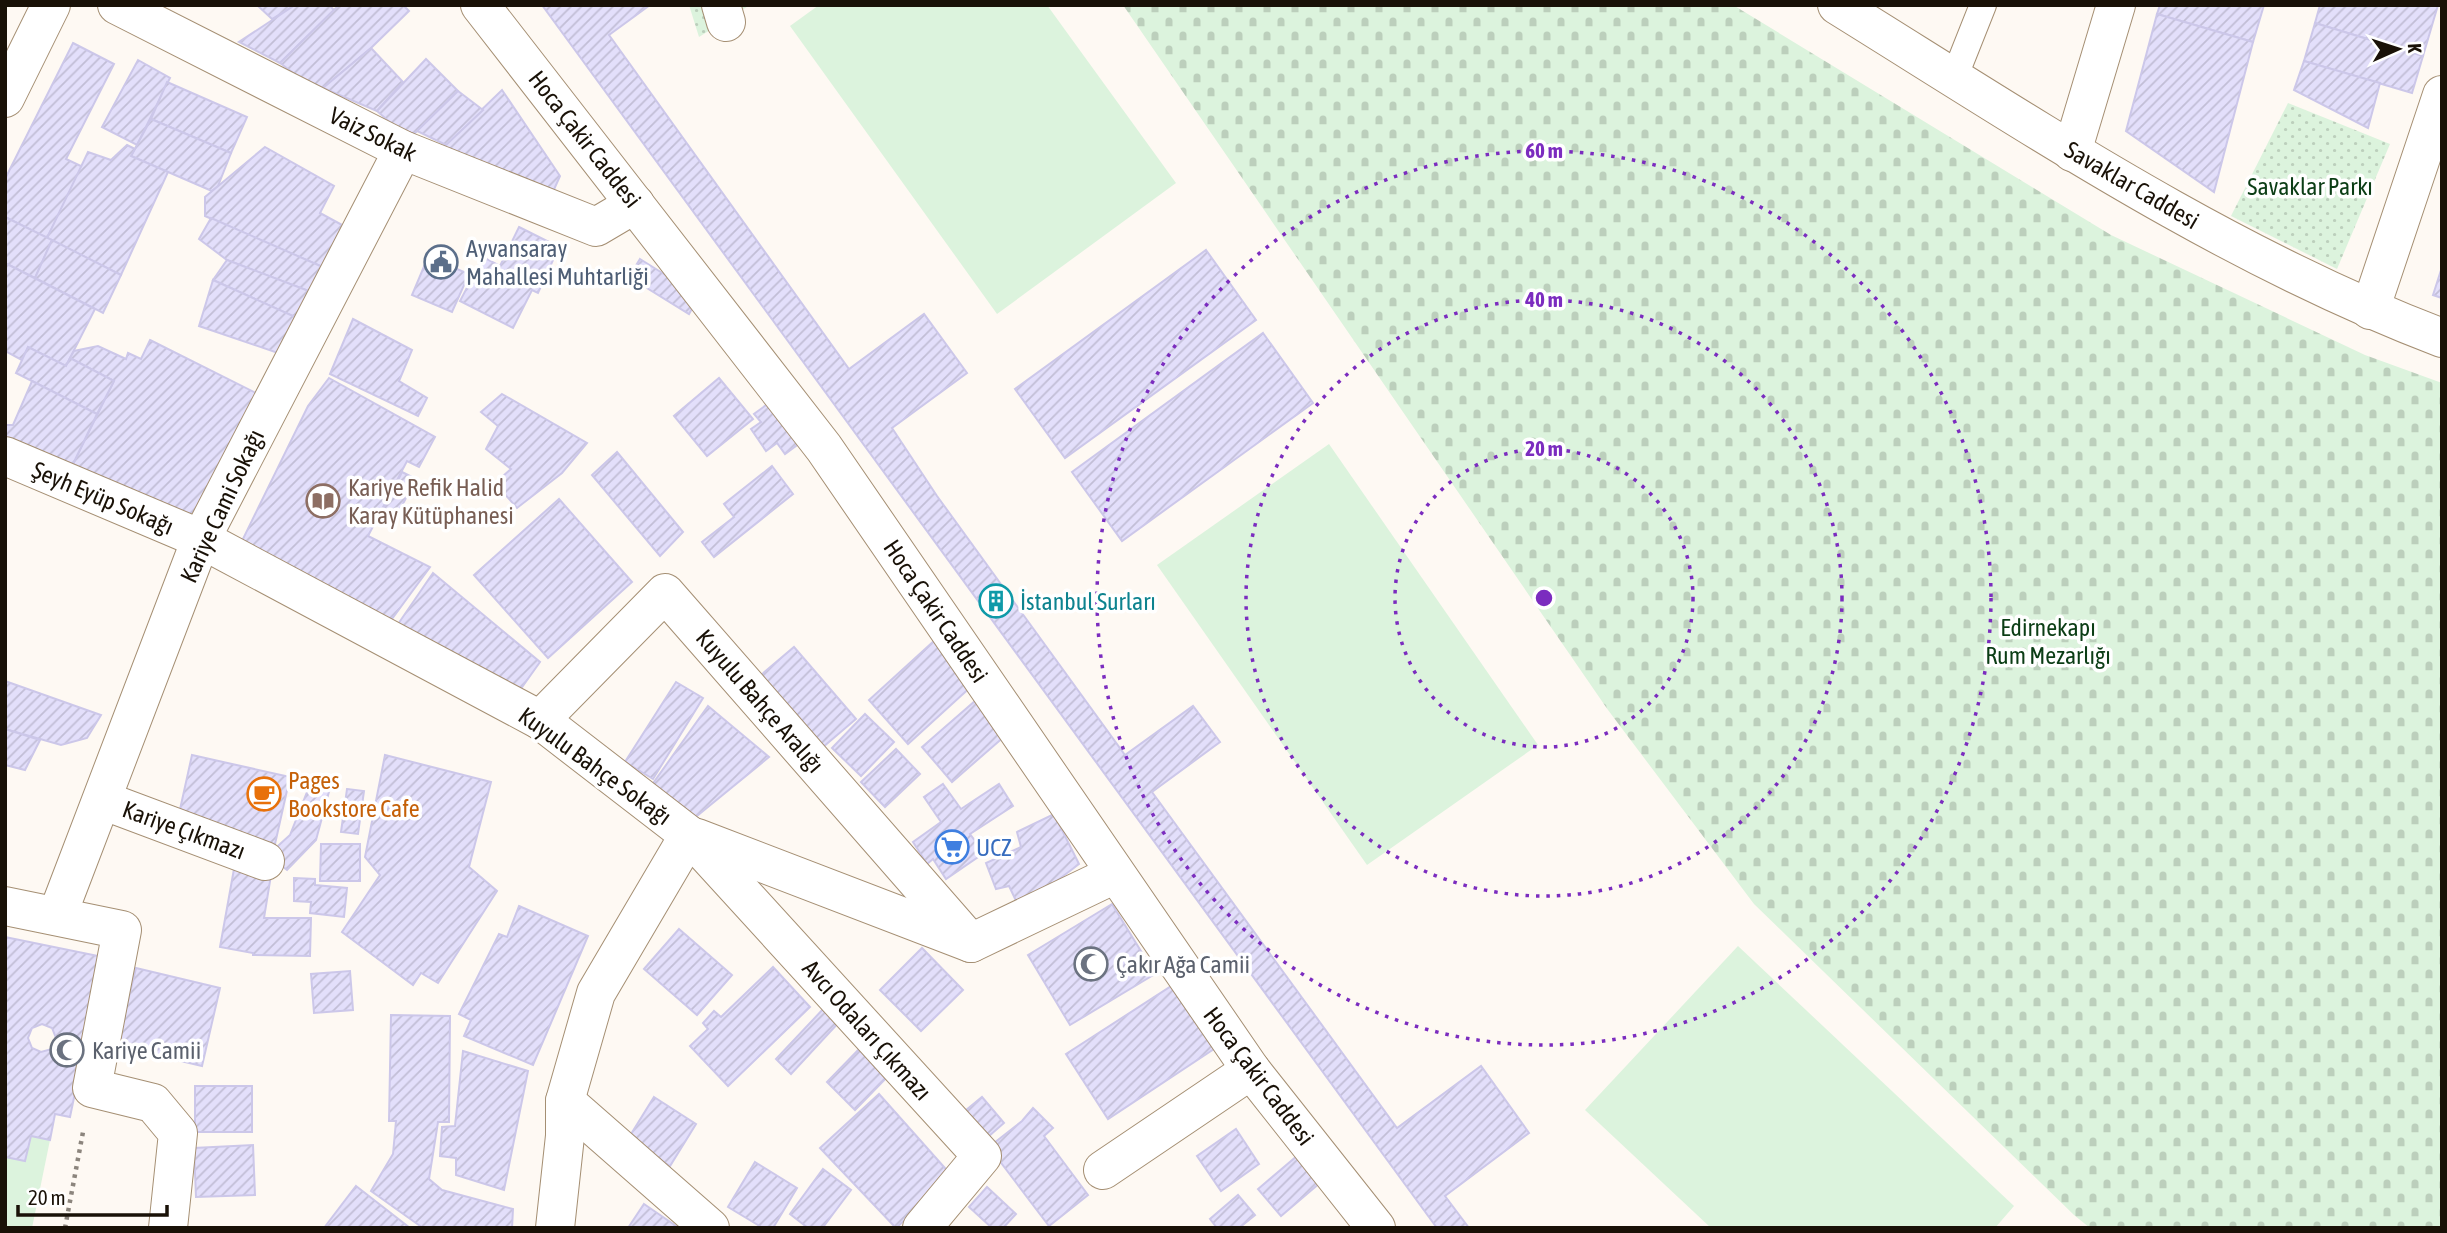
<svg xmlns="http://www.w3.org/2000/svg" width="2447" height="1233" viewBox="0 0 2447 1233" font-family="'Asap Condensed',sans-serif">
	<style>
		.grass { fill: #dcf3dd }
		.cemetery { fill: url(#cemetery-stones) }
		.park { fill: url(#park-dots) }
		.building { fill: url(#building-hatch); stroke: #ccc7e9; stroke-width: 2; fill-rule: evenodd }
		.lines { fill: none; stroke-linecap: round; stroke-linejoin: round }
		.service-casing { stroke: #a58f73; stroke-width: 28 }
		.pedestrian-casing { stroke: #a58f73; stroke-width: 40 }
		.minor-casing { stroke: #a58f73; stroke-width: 40 }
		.tertiary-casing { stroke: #a58f73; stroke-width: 40 }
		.primary-casing { stroke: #a58f73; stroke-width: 40 }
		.path { stroke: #8c857d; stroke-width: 4.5; stroke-dasharray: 3.5 5; stroke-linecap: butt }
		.service { stroke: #fff; stroke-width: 26 }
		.pedestrian { stroke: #fff; stroke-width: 38 }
		.minor { stroke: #fff; stroke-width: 38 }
		.tertiary { stroke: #fff; stroke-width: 38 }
		.primary { stroke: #fff; stroke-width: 38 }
		.ring { fill: none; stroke: #7b2cbf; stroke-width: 3.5; stroke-dasharray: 3.5 7 }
		.labels { text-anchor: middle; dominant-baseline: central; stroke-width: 7; stroke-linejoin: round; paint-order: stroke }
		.street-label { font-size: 24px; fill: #191107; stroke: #fff }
		.park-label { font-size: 24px; fill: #0b3d15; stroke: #fff }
		.service-label { font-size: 24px; fill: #4e5e75; stroke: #fff; text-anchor: start }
		.education-label { font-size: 24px; fill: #785e54; stroke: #fff; text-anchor: start }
		.culture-label { font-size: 24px; fill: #0d838f; stroke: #fff; text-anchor: start }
		.food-label { font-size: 24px; fill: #c56008; stroke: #fff; text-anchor: start }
		.shop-label { font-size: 24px; fill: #366cbe; stroke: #fff; text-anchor: start }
		.worship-label { font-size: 24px; fill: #5b616d; stroke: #fff; text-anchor: start }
		.centre { fill: #7b2cbf; stroke: #fff; stroke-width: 3.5 }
		.ring-label { font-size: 21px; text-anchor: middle; font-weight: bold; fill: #7b2cbf; stroke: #fff; stroke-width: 7; stroke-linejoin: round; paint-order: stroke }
	</style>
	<defs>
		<pattern id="cemetery-stones" width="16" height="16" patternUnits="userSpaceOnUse" patternTransform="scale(1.75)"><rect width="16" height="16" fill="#dcf3dd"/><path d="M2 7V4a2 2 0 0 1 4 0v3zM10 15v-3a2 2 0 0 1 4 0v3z" fill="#bccfbc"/></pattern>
		<pattern id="park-dots" width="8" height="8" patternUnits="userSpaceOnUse" patternTransform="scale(1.75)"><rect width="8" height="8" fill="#dcf3dd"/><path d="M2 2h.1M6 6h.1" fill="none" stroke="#bccfbc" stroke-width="1.8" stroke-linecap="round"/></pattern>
		<pattern id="building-hatch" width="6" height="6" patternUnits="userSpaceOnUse" patternTransform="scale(1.75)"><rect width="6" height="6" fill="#e3dffb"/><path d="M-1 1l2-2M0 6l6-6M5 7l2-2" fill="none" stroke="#c2bed6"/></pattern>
	</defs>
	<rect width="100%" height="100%" fill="#fef9f3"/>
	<g class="grass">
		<path d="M819,5H1047L1176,183L997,314L790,26Z"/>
		<path d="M1329,444L1538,745L1367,865L1157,565Z"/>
		<path d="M1738,946L2014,1206L1995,1228H1711L1585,1110Z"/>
		<path d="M31,1136L50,1140L32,1228H5V1157L25,1161Z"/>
	</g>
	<path class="cemetery" d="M1123,5H1733L2111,235L2365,355L2442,383V1228H2090L2074,1215L1754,904L1608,710Z"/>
	<g class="park">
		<path d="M689,5H750L699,37Z"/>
		<path d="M2288,103L2390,144L2337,269L2231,216Z"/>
	</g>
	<g class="building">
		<path d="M257,5H295L272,19Z"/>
		<path d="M295,5H329L334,10L280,63L239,42Z"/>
		<path d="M339,5H403L409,11L371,48L323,88L300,78L280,63Z"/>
		<path d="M542,5H650L609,35L849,369L924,314L967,373L892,428L937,496L1125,755L1193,706L1220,742L1152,792L1397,1128L1481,1066L1529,1133L1445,1196L1469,1228H1437Z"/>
		<path d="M2160,5H2264L2253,42L2157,14Z"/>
		<path d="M2320,5H2438L2423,56L2315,23Z"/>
		<path d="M2157,14L2253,42L2214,192L2126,131Z"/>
		<path d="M2315,23L2423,56L2412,93L2304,61Z"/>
		<path d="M73,43L114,64L66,159L83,167L47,238L5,217V179Z"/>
		<path d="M371,48L403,82L377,111L323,88Z"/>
		<path d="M426,59L458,91L409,139L377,111Z"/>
		<path d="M138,60L170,78L137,145L102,127Z"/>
		<path d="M2304,61L2380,83L2368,128L2294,90Z"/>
		<path d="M167,82L247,117L231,153L151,119Z"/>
		<path d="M502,90L560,176L552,194L443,147Z"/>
		<path d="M458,91L483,110L446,145L417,131Z"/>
		<path d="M151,119L231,153L218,186L212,191L131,156Z"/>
		<path d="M127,145L135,149L131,156L168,172L121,275L47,238L88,152L111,160Z"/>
		<path d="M265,147L334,186L320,213L344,226L325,268L205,216V197Z"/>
		<path d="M5,217L52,240L35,278L5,263Z"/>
		<path d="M211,218L325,268L314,293L227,260L199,239Z"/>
		<path d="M519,227L559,247L538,293L532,290L513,328L460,301L483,257L500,266Z"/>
		<path d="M52,240L121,275L103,313L35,278Z"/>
		<path d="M1206,250L1256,320L1065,458L1015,389Z"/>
		<path d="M428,257L469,274L452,312L412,295Z"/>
		<path d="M640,259L699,296L689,314L629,277Z"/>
		<path d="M227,260L314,293L304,321L213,280Z"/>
		<path d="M5,263L95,309L66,366L28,347L22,360L5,351Z"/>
		<path d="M2442,267V298L2433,295Z"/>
		<path d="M213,280L304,321L284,355L199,326Z"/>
		<path d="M353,319L412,350L399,381L427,398L418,416L330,374Z"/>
		<path d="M1263,333L1313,403L1122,541L1072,472Z"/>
		<path d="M150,340L260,395L196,525L73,464L114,381L70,358L74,351L98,346L126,359L128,353L141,359Z"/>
		<path d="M28,347L66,366L70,358L114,381L97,414L16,373Z"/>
		<path d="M329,378L435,437L419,467L407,461L368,536L430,567L389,623L241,543L308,406Z"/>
		<path d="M719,378L753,419L707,456L674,416Z"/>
		<path d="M32,381L97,414L73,464L5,440V425H13Z"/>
		<path d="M502,394L587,443L562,473L517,508L495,483L511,469L486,449L498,426L481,412Z"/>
		<path d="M773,400L804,440L785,454L777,443L766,451L751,429L761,422L754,414Z"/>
		<path d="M617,452L683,532L660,556L592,475Z"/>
		<path d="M772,466L793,494L714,557L702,542L734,517L724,504Z"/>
		<path d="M402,472L416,479L396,517L383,510Z"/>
		<path d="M559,499L632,582L548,658L474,575Z"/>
		<path d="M433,573L540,662L520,690L396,627Z"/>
		<path d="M934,641L974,684L908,744L869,700Z"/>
		<path d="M794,647L856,719L823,747L761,675Z"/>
		<path d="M5,681L101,715L87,738L61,745L5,729Z"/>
		<path d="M676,682L703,698L653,779L625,762Z"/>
		<path d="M983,694L1013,729L952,782L922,747Z"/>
		<path d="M708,706L769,757L686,825L649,789Z"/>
		<path d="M865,714L894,742L861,776L832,748Z"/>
		<path d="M5,729L40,740L25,770L5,765Z"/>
		<path d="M896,749L920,774L885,807L861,782Z"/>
		<path d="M192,755L290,777L275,844L177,823Z"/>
		<path d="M385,755L491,782L469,867L497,891L438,983L421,973L413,985L342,932L380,875L365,857Z"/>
		<path d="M943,784L961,809L999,784L1013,806L970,834L984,853L946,879L933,859L927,864L913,842L941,822L924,797Z"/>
		<path d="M309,787L330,788L316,840L287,870L268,855L290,835Z"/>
		<path d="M347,789L364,791L358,834L341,832Z"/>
		<path d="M1054,814L1079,864L1020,909L1009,886L996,889L986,863L1021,847L1017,832Z"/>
		<path d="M321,844H360V881H320Z"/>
		<path d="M234,869L271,875L264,918H311L310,956L253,955V953L220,947Z"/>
		<path d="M294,878L315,879V885L347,888L344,917L310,913L311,902L294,901Z"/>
		<path d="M1112,904L1155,974L1070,1025L1028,955Z"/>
		<path d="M519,906L588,936L533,1065L464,1036L471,1020L459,1014L499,934L507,937Z"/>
		<path d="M679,929L732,975L697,1015L644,969Z"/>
		<path d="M5,937L103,957L70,1117L55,1114L50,1140L31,1136L25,1161L5,1157ZM42,1024L52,1028L56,1038L52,1049L41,1052L32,1048L28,1038L32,1028Z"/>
		<path d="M922,948L963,990L921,1031L880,990Z"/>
		<path d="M773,967L810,1007L728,1086L690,1046L708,1029L703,1023L714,1011L721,1017Z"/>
		<path d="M136,968L220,988L202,1066L117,1046Z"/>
		<path d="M350,971L353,1010L314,1013L311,974Z"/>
		<path d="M1176,983L1217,1047L1108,1119L1066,1054Z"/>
		<path d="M826,1006L841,1020L791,1074L776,1059Z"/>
		<path d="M391,1015L450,1016L449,1122H438L429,1179L442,1190L513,1209L512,1228H423L371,1191L393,1154L396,1121H389Z"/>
		<path d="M866,1042L894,1070L855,1110L827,1082Z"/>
		<path d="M463,1051L528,1071L504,1190L456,1175V1158L440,1156L442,1127L455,1126Z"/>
		<rect x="195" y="1086" width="57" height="46"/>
		<path d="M879,1094L952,1176L896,1228L820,1148Z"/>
		<path d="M654,1097L696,1124L670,1166L628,1139Z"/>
		<path d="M982,1097L1004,1123L981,1143L959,1116Z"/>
		<path d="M1033,1108L1053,1128L1044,1136L1088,1195L1049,1226L989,1147L1022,1121Z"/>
		<path d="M1236,1129L1259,1164L1221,1191L1197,1156Z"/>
		<path d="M253,1145L255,1195L196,1197L194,1148Z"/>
		<path d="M1297,1156L1320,1183L1281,1216L1258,1189Z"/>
		<path d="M755,1162L797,1188L773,1228H763L728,1207Z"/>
		<path d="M823,1169L851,1190L824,1226L827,1228H808L790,1214Z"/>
		<path d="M356,1186L410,1228H324Z"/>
		<path d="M987,1187L1016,1214L1003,1228H992L969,1207Z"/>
		<path d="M1238,1195L1255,1215L1239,1228H1217L1210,1219Z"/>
		<path d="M644,1204L679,1228H628Z"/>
	</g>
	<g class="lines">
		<defs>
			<path id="service" d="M1954,78L1983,5"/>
			<path id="pedestrian" d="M721,5L726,22"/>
			<g id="minor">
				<path d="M117,5L403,150L596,227L635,204"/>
				<path d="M5,98L51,5"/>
				<path d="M2072,152L2116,5"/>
				<path d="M2370,310L2442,95"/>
				<path d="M5,456L201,539L540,720L689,835L982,1156L922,1228"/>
				<path d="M540,720L665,593L971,943"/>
				<path d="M102,800L265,861"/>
				<path d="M697,838L971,943L1115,874"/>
				<path d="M5,906L122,930L92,1088L153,1103L178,1133L168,1228"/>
				<path d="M57,916L201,539L403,150"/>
				<path d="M565,1101L710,1228"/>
				<path d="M1103,1170L1251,1070"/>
				<path d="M555,1228L565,1136V1101L596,993L689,835"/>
			</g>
			<path id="tertiary" d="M480,5L824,448L1251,1070L1376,1228"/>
			<path id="primary" d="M1837,5C2032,126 2226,256 2442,338"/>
		</defs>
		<use href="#service" class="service-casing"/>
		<use href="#pedestrian" class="pedestrian-casing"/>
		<use href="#minor" class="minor-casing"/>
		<use href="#tertiary" class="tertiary-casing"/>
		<use href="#primary" class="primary-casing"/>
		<path class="path" d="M65,1228L83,1132"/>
		<use href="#service" class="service"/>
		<use href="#pedestrian" class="pedestrian"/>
		<use href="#minor" class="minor"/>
		<use href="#tertiary" class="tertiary"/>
		<use href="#primary" class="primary"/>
	</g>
	<g class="ring">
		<circle cx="1544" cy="598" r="149"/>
		<circle cx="1544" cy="598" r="298"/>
		<circle cx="1544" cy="598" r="447"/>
	</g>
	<defs>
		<symbol id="civic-ring" viewBox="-11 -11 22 22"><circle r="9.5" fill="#fff" stroke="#5c6f8a" stroke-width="1.5"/><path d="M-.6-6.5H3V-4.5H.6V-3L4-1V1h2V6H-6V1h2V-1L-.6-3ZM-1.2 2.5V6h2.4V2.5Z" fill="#5c6f8a"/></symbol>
		<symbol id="library-ring" viewBox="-11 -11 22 22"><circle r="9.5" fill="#fff" stroke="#8d6e63" stroke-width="1.5"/><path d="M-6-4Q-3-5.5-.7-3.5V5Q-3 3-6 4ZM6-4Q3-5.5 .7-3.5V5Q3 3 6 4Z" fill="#8d6e63"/></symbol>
		<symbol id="building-ring" viewBox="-11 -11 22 22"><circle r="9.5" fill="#fff" stroke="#0f9aa8" stroke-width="1.5"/><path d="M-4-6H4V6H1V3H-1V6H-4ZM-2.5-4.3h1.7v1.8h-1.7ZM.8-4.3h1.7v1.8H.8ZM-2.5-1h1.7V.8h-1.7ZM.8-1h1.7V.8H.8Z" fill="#0f9aa8"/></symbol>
		<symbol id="cafe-ring" viewBox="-11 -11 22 22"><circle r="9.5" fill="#fff" stroke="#e8710a" stroke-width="1.5"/><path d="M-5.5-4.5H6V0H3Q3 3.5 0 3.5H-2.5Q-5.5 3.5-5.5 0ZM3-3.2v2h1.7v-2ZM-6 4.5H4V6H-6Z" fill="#e8710a"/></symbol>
		<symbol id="supermarket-ring" viewBox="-11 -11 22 22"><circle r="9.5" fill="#fff" stroke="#3f7fe0" stroke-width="1.5"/><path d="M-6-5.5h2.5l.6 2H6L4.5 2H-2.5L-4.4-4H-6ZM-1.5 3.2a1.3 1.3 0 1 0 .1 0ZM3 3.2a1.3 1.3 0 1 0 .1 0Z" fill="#3f7fe0"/></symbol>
		<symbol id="mosque-ring" viewBox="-11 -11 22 22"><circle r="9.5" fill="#fff" stroke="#6b7280" stroke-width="1.5"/><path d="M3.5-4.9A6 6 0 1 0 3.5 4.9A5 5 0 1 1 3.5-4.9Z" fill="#6b7280"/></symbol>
	</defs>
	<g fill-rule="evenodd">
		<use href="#civic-ring" x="422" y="243" width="38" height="38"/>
		<use href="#library-ring" x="304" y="482" width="38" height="38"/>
		<use href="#building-ring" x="977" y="582" width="38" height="38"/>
		<use href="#cafe-ring" x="245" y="775" width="38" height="38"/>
		<use href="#supermarket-ring" x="933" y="828" width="38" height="38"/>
		<use href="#mosque-ring" x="1072" y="945" width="38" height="38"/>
		<use href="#mosque-ring" x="48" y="1031" width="38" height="38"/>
	</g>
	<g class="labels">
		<g class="street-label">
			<text transform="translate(373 134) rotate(26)">Vaiz Sokak</text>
			<text transform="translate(585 139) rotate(52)">Hoca Çakir Caddesi</text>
			<text transform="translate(2132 185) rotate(30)">Savaklar Caddesi</text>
			<text transform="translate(103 498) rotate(23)">Şeyh Eyüp Sokağı</text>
			<text transform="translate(222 506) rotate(-65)">Kariye Cami Sokağı</text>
			<text transform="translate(936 611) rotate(56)">Hoca Çakir Caddesi</text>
			<text transform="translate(760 701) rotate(49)">Kuyulu Bahçe Aralığı</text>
			<text transform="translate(595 766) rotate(36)">Kuyulu Bahçe Sokağı</text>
			<text transform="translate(184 830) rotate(20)">Kariye Çıkmazı</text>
			<text transform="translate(867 1030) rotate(48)">Avcı Odaları Çıkmazı</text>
			<text transform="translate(1259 1076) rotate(53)">Hoca Çakir Caddesi</text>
		</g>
		<g class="park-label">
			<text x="2310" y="186">Savaklar Parkı</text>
			<text x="2048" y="627">Edirnekapı<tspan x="2048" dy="28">Rum Mezarlığı</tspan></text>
		</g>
		<g class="service-label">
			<text x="466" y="248">Ayvansaray<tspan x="466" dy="28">Mahallesi Muhtarliği</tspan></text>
		</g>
		<g class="education-label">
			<text x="348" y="487">Kariye Refik Halid<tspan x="348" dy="28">Karay Kütüphanesi</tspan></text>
		</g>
		<g class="culture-label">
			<text x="1020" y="601">İstanbul Surları</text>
		</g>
		<g class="food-label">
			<text x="288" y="780">Pages<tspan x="288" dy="28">Bookstore Cafe</tspan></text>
		</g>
		<g class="shop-label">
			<text x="976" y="847">UCZ</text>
		</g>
		<g class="worship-label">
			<text x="1116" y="964">Çakır Ağa Camii</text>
			<text x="92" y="1050">Kariye Camii</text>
		</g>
	</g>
	<circle cx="1544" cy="598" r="10" class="centre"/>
	<g class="ring-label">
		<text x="1544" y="158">60 m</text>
		<text x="1544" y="307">40 m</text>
		<text x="1544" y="456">20 m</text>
	</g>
	<rect width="2447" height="1233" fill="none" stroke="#191107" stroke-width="14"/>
	<g transform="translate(2398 49) rotate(87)" stroke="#ffffff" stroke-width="5" paint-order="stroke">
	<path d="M0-5L12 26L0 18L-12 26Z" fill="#191107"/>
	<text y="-10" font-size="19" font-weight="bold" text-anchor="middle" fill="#191107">K</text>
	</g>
	<path d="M18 1205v10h149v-10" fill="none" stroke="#191107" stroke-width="3.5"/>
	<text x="28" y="1205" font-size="21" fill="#191107" stroke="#ffffff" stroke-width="5" paint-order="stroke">20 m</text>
</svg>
